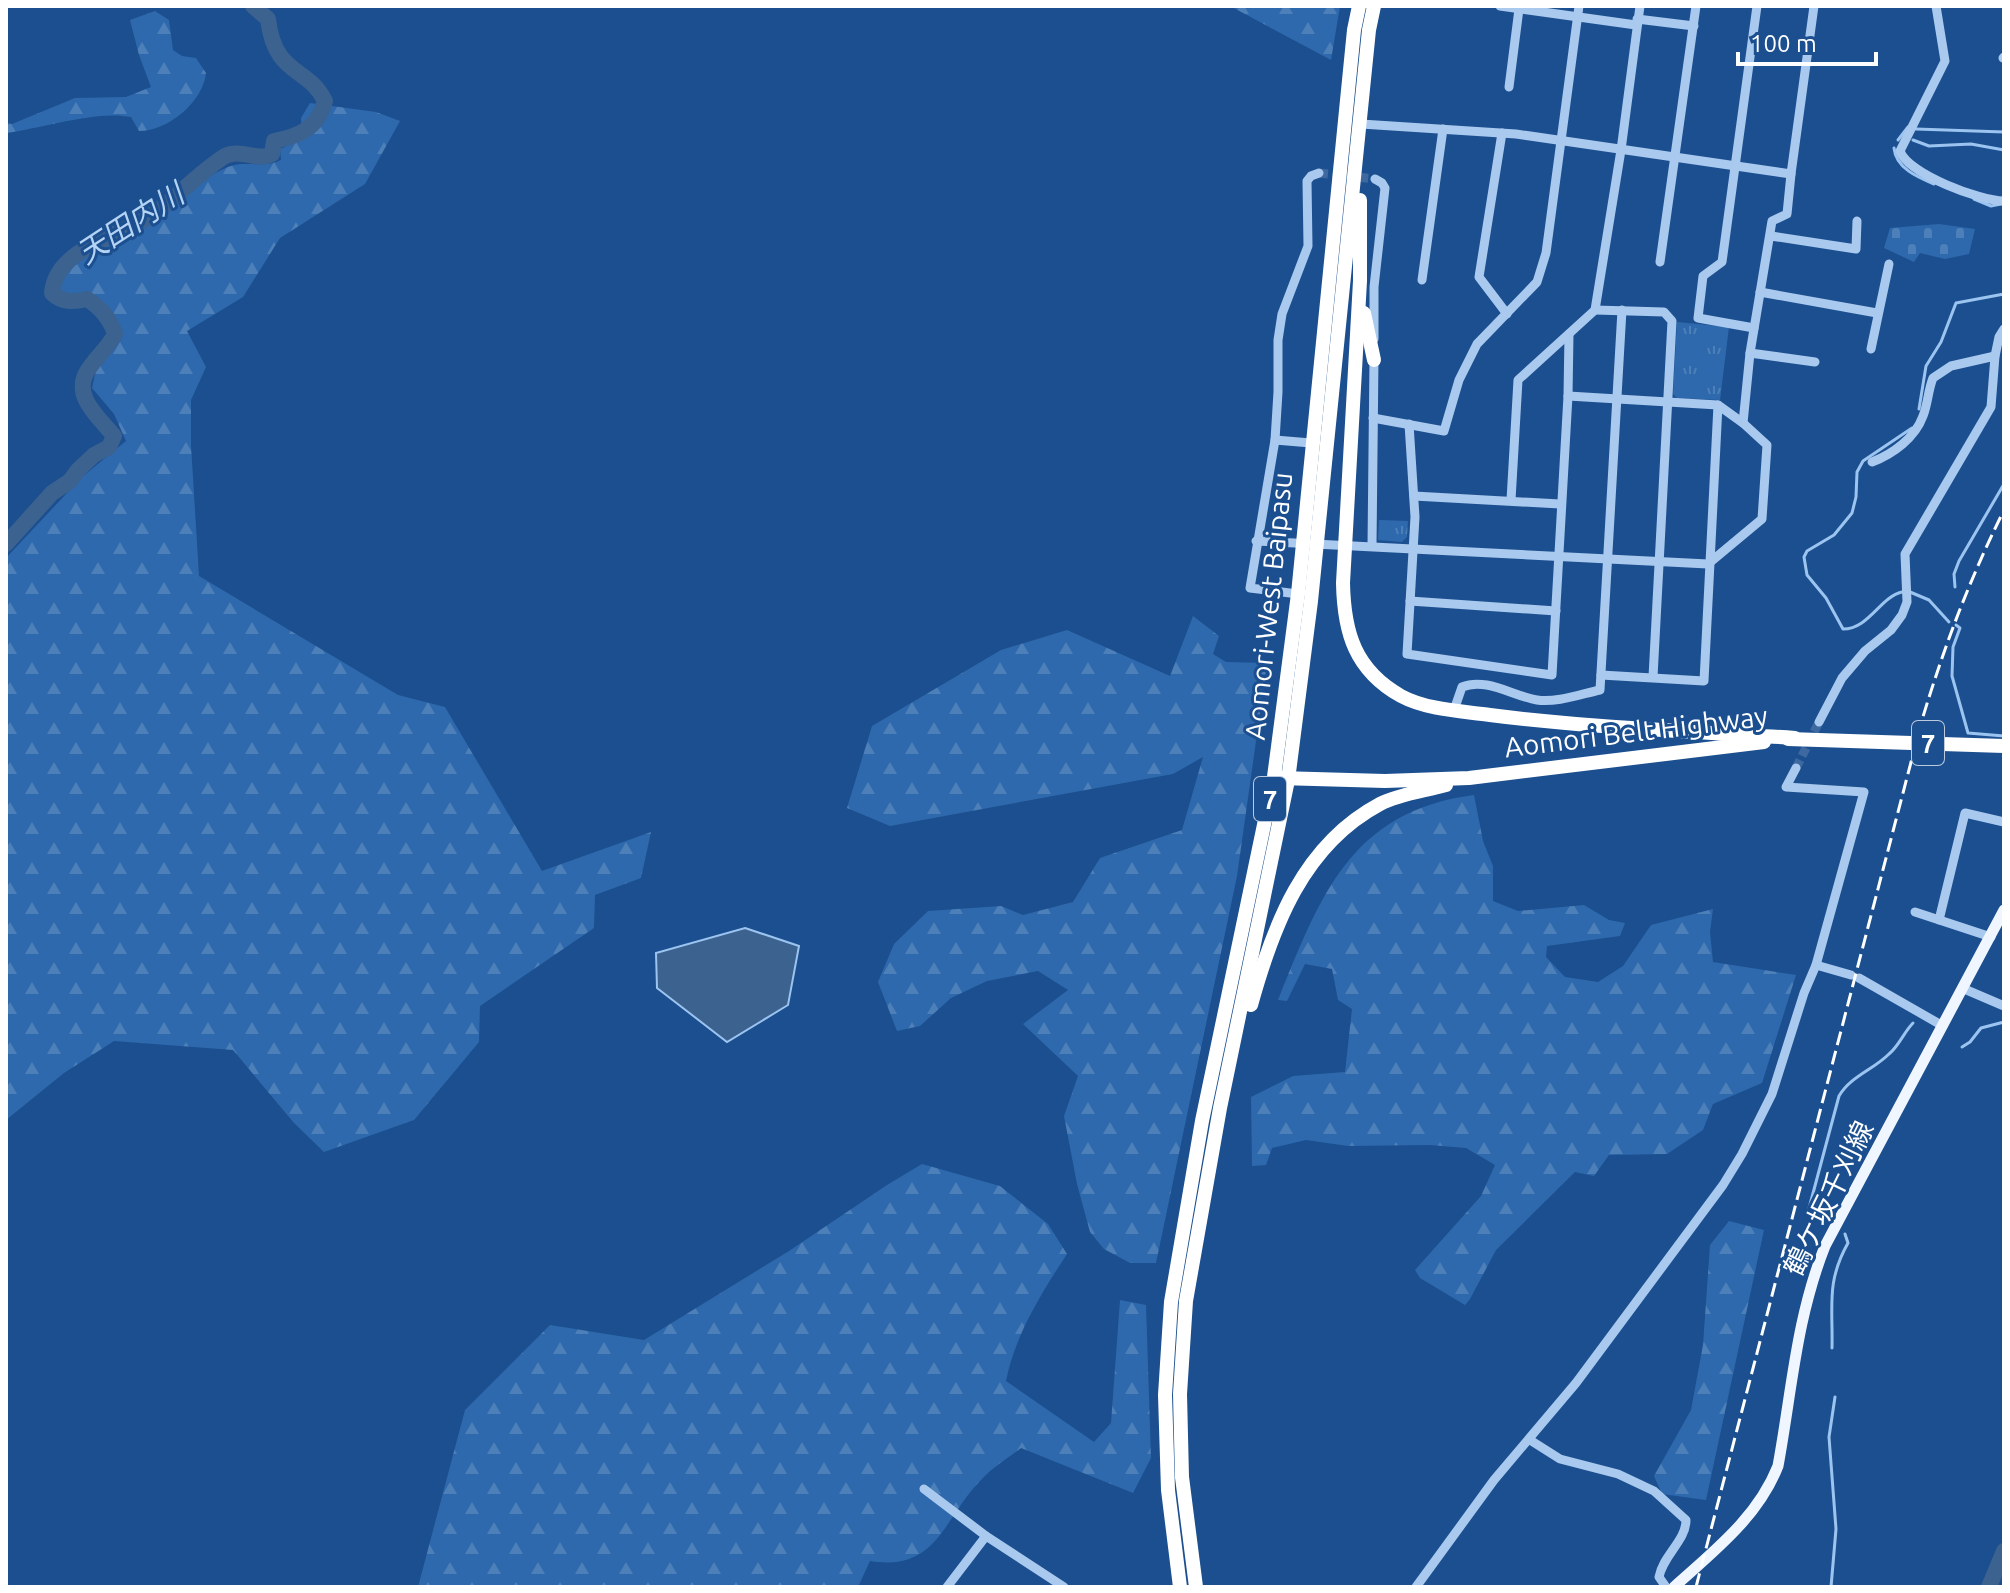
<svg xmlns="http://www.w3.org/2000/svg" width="2010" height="1593" viewBox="0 0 2010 1593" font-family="Ubuntu,'Noto Sans JP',sans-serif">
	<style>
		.forest { fill: url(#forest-firs) }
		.cemetery { fill: url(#cemetery-stones) }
		.park { fill: url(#park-tufts) }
		.water { fill: #3c6290; stroke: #9cc4f0; stroke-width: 2 }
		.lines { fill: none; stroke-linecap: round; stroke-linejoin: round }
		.stream { stroke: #9cc4f0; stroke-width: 3 }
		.river { stroke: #3c6290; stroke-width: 16 }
		.minor-tunnel { stroke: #3d69a0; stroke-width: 9; stroke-dasharray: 9 4.5; stroke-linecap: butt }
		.minor { stroke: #a9c9ee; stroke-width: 9 }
		.major { stroke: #f0f6ff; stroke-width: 11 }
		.highway { stroke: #fff; stroke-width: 14 }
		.rail { stroke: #fff; stroke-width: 3; stroke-dasharray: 14 6; stroke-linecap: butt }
		.labels { text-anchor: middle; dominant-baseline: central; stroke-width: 6; stroke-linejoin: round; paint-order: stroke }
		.shield { fill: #1b4f8f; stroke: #bbcadd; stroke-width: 2 }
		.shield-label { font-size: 26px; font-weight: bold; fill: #fff }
		.street-label { font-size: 28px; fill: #fff; stroke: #1b4f8f }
		.water-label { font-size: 30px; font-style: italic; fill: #b5d3f5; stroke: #1b4f8f }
	</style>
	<defs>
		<pattern id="forest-firs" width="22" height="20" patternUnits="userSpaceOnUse" patternTransform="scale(2)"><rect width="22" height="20" fill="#2e69ad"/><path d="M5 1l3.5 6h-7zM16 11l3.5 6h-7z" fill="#4d80b9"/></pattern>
		<pattern id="cemetery-stones" width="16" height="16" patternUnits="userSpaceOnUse" patternTransform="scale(2)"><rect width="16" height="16" fill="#2e69ad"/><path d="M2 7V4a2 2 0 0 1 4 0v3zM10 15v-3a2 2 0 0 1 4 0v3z" fill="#4d80b9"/></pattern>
		<pattern id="park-tufts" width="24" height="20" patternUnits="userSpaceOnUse" patternTransform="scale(2)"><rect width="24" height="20" fill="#2e69ad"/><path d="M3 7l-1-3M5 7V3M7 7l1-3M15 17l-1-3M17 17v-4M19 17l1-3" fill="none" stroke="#4d80b9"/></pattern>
	</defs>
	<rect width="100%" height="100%" fill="#1b4f8f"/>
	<g class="forest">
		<path d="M1230,6H1340L1331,60Z"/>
		<path d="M155,11L169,20L173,50L182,56L196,58L206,73C203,102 168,131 139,131L131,117C98,110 42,128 6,133V123L12,124L75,98L126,97L151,87L139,55L130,20Z"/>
		<path d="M310,103L376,112L400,121L365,184L280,238L243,297L187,331L206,367L191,400V445L199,576L398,695L445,707L542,871L651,832L641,878L595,895L594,928L480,1006L479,1042L414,1120L324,1152L294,1123L233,1050L114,1041L64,1073L6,1120V558L82,477L126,441L114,414L92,388C94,380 95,370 100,364C119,336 131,337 104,306C92,293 80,293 64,295L57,285C78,251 121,242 153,221C179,203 198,179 228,167C246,160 263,169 281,160L280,149L302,139L301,118Z"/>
		<path d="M1193,616L1219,636L1213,654L1226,662L1267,663L1237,876L1156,1263H1130L1104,1249L1090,1232L1077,1184L1064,1116L1078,1076L1023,1024L1068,990L1038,971L987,981L951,998L920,1026L897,1031L878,982L894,944L928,911L1001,906L1023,915L1073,902L1100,858L1182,830L1203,757L1173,774L890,826L847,808L872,726L1001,650L1067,630L1170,676Z"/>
		<path d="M1474,795L1483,841L1493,866V901L1518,911L1584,905L1609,920L1625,923L1620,936L1547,946L1546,957L1565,977L1598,982L1623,966L1651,925L1713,909L1710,932L1713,962L1796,975L1762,1083L1713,1104L1703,1130L1667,1154L1609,1155L1594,1176L1575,1172L1496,1250L1470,1299L1465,1305L1420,1278L1415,1270L1481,1196L1495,1165L1466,1148L1430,1145L1348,1146L1306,1140L1272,1148L1266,1165L1252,1166L1251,1097L1293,1076L1345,1072L1352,1009L1338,1000L1332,969L1305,964L1287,1001L1278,1000C1320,897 1350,811 1474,795Z"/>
		<path d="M922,1164L1000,1186L1048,1224L1067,1254C1042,1292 1015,1335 1006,1381L1094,1442L1111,1423L1120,1300L1146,1305L1151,1458L1133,1493L1021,1448C1008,1458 993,1467 982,1479C943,1517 939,1572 870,1561L858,1587H418L465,1410L550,1325L644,1340L789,1251L887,1185Z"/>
		<path d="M1729,1221L1764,1230L1706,1500L1662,1494L1654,1476L1691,1410L1703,1345L1710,1245Z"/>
	</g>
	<path class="cemetery" d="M1939,224L1975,229L1969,254L1945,259L1920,253L1914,262L1884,248L1890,228Z"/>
	<g class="park">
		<path d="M1677,322L1729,327L1720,400L1677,398L1673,394Z"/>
		<path d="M1379,520L1408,521L1407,537L1402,542L1378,540Z"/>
	</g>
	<path class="water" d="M745,928L799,946L788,1005L727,1042L657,988L656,953Z"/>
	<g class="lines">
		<g class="stream">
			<path d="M1916,129L2004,132"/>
			<path d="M1898,140L1908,127"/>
			<path d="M1913,140L1929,146L1971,144L2004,150"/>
			<path d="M1894,148C1896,168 1917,177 1934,184"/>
			<path d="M1974,199L1991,206L2001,204"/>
			<path d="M1919,409L1926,366L1941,342L1956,303L2004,294"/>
			<path d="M1955,587L1954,574L1959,561L2004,484"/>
			<path d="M1902,592C1880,597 1869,629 1843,629L1826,598L1807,575L1804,557L1807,551L1834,535L1852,513L1856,497L1857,472L1863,461L1912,428"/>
			<path d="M1910,592L1929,600L1949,622"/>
			<path d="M1956,625L1960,628L1953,647L1952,676L1968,733L2004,736"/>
			<path d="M1962,1047L1970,1042L1981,1028L2004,1022"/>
			<path d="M1819,1218L1808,1212L1839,1096C1851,1076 1873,1070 1889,1054C1899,1046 1904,1032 1913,1023"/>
			<path d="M1832,1348C1833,1306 1826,1282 1848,1243L1845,1234"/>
			<path d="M1831,1587L1836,1529L1829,1437L1835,1397"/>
		</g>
		<g class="river">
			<path d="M6,544L52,493L70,481L78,470L94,455L109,447L114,436C99,417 71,396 88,370C96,357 108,348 115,334C110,318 101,308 87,299C74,302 62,303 52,293C56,246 125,236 156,212C180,194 200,172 225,156C242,148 257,162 272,154L274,141C300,136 318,128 325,101C307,65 275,77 268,19L253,6"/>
			<path d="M1989,1587L2004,1551"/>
		</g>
		<g class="minor-tunnel">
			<path d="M1319,173L1375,179"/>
			<path d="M1796,768L1819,722"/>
		</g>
		<g class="minor">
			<path d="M1500,6L1636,25"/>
			<path d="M1936,6L1945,61L1900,151C1908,174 1980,201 2004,201"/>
			<path d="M1637,19L1694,26"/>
			<path d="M2003,58L2004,57"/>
			<path d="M1509,87L1519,9"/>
			<path d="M1361,124L1516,134L1791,174L1814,6"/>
			<path d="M1502,133L1479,277L1507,314"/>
			<path d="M1771,236L1856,249L1857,221"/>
			<path d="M1660,262L1696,6"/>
			<path d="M1422,280L1443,129"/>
			<path d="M1760,292L1877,313"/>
			<path d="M1595,310L1664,312L1672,321L1653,677"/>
			<path d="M1754,328L1698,318L1703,276L1722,262L1757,6"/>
			<path d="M1374,339V287L1385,188L1382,183L1375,179"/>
			<path d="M1871,349L1889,264"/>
			<path d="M1750,353L1815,362"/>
			<path d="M1373,418L1444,431L1459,380L1477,344L1537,282L1546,253L1579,6"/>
			<path d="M1743,423L1750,353L1772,221L1787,214L1791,174"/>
			<path d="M1409,424L1415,517L1407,654L1552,675L1568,396L1569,334"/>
			<path d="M1275,440L1311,443"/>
			<path d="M1872,462C1893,454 1915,438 1923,416C1928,404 1928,390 1933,378L1951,366L1995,356"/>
			<path d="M1414,496L1560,504"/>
			<path d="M1511,500L1518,380L1595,310L1621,150L1640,6"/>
			<path d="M1256,541L1708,564L1762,519L1767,445L1743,423L1718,405L1568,396"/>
			<path d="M1372,546L1374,358"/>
			<path d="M1298,594L1250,588L1275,440L1278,392V340L1282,314L1308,246L1307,181L1311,176L1319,173"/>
			<path d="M1410,601L1556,611"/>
			<path d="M1601,675L1704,681L1718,405"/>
			<path d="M1454,710L1462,687C1486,677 1513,696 1537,700C1556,703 1581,694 1600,690L1622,310"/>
			<path d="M1819,722L1842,678L1865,651L1891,630L1902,615L1907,602L1905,554L1991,407L1995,356L1999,337L2004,329"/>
			<path d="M1915,912L1991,937"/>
			<path d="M1939,920L1965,813L2004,822"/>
			<path d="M1816,965L1851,975"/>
			<path d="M1859,978L1943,1026"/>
			<path d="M1962,988L2004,1006"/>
			<path d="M1530,1440L1560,1459L1618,1474L1654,1491L1686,1520C1686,1541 1663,1555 1659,1577L1666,1587"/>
			<path d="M924,1489L986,1536L1064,1587"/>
			<path d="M947,1587L986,1536"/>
			<path d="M1416,1587L1494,1480L1576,1383L1723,1185L1742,1154L1772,1094L1804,993L1816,965L1864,792L1786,787L1796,768"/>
		</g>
		<path class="major" d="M1674,1587C1714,1551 1758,1517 1778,1466C1792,1390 1796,1319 1825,1246L2004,910"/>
		<g class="highway">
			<path d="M1360,200V281L1343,583C1344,633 1355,670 1401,696C1427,710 1462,711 1490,715C1591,728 1693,731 1795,738"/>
			<path d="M1364,313L1374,360"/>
			<path d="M1788,739L2004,746"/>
			<path d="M1279,778L1385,781L1469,778L1764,742"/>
			<path d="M1251,1005C1273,926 1303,845 1380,804C1399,794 1425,791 1446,785"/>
			<path d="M1180,1587L1168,1490L1165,1395L1171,1302L1202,1121L1274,777L1298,594L1354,30L1359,6"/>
			<path d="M1196,1587L1182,1477L1180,1394L1186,1301L1220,1108L1288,780L1311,601L1369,30L1374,6"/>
		</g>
		<path class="rail" d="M1696,1587L1922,720C1945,644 1969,581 2004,510"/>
	</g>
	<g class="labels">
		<g class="shield">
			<rect x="1912" y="721" width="32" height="44" rx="6"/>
			<rect x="1254" y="777" width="32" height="44" rx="6"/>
		</g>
		<g class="shield-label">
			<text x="1928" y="743">7</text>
			<text x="1270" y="799">7</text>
		</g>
		<g class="street-label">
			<text transform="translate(1268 606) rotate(-84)">Aomori-West Baipasu</text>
			<text transform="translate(1636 731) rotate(-7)">Aomori Belt Highway</text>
			<text transform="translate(1828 1198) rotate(-64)">鶴ケ坂千刈線</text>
		</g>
		<g class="water-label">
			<text transform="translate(130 223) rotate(-33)">天田内川</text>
		</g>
	</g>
	<rect width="2010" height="1593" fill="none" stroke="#ffffff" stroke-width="16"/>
	<path d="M1738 52v12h138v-12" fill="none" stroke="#ffffff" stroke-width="4"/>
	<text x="1750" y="52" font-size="24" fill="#ffffff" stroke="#1b4f8f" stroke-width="6" paint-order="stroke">100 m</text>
</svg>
